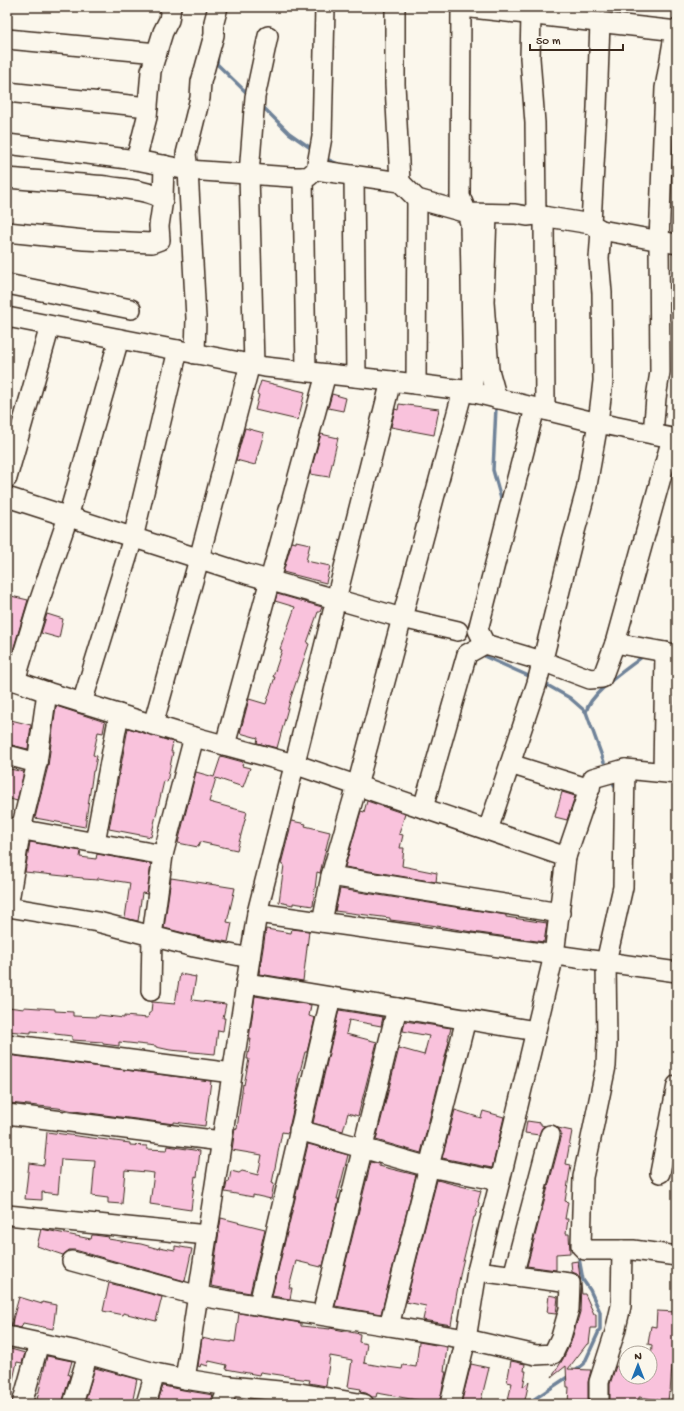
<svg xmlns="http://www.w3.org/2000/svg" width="684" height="1411" viewBox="0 0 684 1411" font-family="'Gochi Hand',sans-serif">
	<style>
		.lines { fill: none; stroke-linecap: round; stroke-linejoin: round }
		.stream { stroke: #6f8399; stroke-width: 3.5 }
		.building { fill: #f9c2dc; stroke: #3b2a1e }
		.minor-casing { stroke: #3b2a1e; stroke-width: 22 }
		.minor { stroke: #fbf7ec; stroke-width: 19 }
	</style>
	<rect width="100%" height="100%" fill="#fbf7ec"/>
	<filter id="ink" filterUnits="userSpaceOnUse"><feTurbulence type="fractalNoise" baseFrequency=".025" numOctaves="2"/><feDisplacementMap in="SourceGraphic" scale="8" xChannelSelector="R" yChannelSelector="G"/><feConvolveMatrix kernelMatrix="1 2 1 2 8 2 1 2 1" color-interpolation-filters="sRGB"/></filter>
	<g filter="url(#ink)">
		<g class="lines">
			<g class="stream">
				<path d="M218,53L217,64L249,95"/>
				<path d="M261,105L289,133L312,149"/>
				<path d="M329,160L340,165"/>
				<path d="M496,407L493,470L502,502"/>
				<path d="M483,652L486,657L531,677"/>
				<path d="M547,685L570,698L586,712"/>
				<path d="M604,762L586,712C590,693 627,669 642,657"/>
				<path d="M611,778L617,791"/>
				<path d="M574,1372L584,1364L600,1329V1312L590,1290L583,1280L578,1253"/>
				<path d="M527,1404L569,1376"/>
			</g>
		</g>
		<g class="building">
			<path d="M261,381L305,392L298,420L255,410L259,395L257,394Z"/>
			<path d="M332,394L346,398L343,411L328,408Z"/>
			<path d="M399,404L439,409L434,435L391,427L395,409L398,410Z"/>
			<path d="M245,428L264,433L255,465L236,460Z"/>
			<path d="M321,434L338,438L329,477L310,474Z"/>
			<path d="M296,541L310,544L306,561L330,566L326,583L283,572L292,542L296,543Z"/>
			<path d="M277,594L322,607L320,612H318L307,643L309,644L291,697L277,748L257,743L258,738L240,733L249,699L266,704L275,677H273L282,650L280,649L295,607L275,601Z"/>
			<path d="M7,595L28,600L8,667H7Z"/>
			<path d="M47,614L63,619L59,638L41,633Z"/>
			<path d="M56,706L105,722L103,733L98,732L93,755L97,756L94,771H93L85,827L35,818L48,766Z"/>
			<path d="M7,719L31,725L28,749L7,744Z"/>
			<path d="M128,728L173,742L171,752H173L167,782L164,781L151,837L109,829Z"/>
			<path d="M221,756L243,762L242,766L250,768L243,787L216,778L209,802L247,812L237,850L200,842L198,847L178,843L196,772L214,777Z"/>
			<path d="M10,769L24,772L17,801L7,798V783Z"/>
			<path d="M562,792L575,796L567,820L555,817Z"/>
			<path d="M367,801L405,814L399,834L403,835L400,848H404L402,866L437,873L436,882L345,867L361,811L364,812Z"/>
			<path d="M292,821L306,824L305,826L330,832L320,873L317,872L313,906L293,903V905L279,902L284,865L281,864Z"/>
			<path d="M30,842L81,851L80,857L96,859L97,854L151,864L147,894L142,893L138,921L125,918L130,883L98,878V880L83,879V878L25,872Z"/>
			<path d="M171,878L235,888L227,922L232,923L228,942L196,936L164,928Z"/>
			<path d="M340,889L506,915V917L547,923L544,942L472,932L431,925L390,920V918L335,911Z"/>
			<path d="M266,929L291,933L292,929L309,931L303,981L259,974Z"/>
			<path d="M180,974L196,977L192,1000L226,1004L223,1018H225L223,1031L218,1030L215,1054L170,1050L156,1047V1046L119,1042V1046L103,1044V1042L72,1040V1036L55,1034V1033L31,1031V1033L7,1031V1007L24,1009V1007L55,1009V1011L73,1012V1016L98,1017L99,1015L124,1018V1016L148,1018L149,1013H151L152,1002L175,1004Z"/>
			<path d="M255,996L311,1005L309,1016L315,1018L307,1052H305L297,1083H299L288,1133L282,1132L273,1178L272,1183L274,1184L271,1199L253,1195V1197L225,1192L227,1182H229L231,1171L239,1173L242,1171L258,1175L262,1155L232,1150L235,1128L237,1129L243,1084L244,1085L249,1059H247L251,1039H249Z"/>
			<path d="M339,1010L383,1017L381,1026L349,1020L346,1034L377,1042L358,1116L348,1113L343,1131L313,1123Z"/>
			<path d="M405,1021L451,1028L448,1040L449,1041L421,1153L376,1140L399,1048L424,1055L429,1036L403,1031Z"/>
			<path d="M7,1055L211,1081L205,1126L174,1122V1124L74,1111L58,1108L9,1103L10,1077V1076L7,1075Z"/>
			<path d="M455,1110L481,1118L483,1111L504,1117L492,1168L442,1158Z"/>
			<path d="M527,1121L541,1123V1125L545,1126L542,1128L539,1135L525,1133Z"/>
			<path d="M558,1128L572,1131L566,1164L571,1165L565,1201L568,1202L565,1219H568L566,1234H569L570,1253L556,1254V1270L527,1266L561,1138V1132Z"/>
			<path d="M47,1132L130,1143V1145L147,1146V1149L167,1150L168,1146L200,1151L197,1177L195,1176L191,1210L150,1204L154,1173L146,1172L125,1170L122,1204L108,1203V1198L92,1196L95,1161L61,1159L58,1194L42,1192V1200L25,1199L29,1163L44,1165Z"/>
			<path d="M308,1144L348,1155L337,1199H339L323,1266L321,1265V1267L296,1261L289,1288H292L290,1299L272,1296Z"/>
			<path d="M371,1162L379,1164V1166L416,1175L381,1314L335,1306Z"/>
			<path d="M437,1180L481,1191L478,1202L479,1203L475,1217H474L461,1270L451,1325L423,1320L426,1306L406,1302Z"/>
			<path d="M221,1218L265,1229L250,1293L211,1286Z"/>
			<path d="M41,1229L91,1239L92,1235H94L109,1237L108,1239L141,1244L159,1249V1247L175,1250V1246L192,1249L185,1281L75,1250H69L63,1255L51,1251L37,1246Z"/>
			<path d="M578,1261L582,1294H585L594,1314H596V1328H591L589,1344H587L568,1369L591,1370L588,1382V1404H568L569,1387H567L566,1366L552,1377L563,1359L571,1342L580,1312L581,1283L580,1278L577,1274L572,1272L571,1262Z"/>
			<path d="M109,1283L162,1297L156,1321L123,1313V1315L103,1311Z"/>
			<path d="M549,1295L558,1297L556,1314L547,1313Z"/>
			<path d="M19,1297L42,1304V1302L56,1305L53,1329L23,1323L21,1328L11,1326Z"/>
			<path d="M657,1311L677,1312V1365H672L670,1393L669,1392L668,1401L639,1397V1404H610V1384L616,1366L626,1368V1377H650L652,1345L648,1344L651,1326L656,1327Z"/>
			<path d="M239,1313L301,1323V1326L330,1329V1328L360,1334L359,1342L367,1344L364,1363L380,1366L402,1369L403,1365L416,1367L419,1342L447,1347L444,1372H446L439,1404L377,1393L376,1397H372L366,1393L360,1392L361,1389L348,1387L352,1360L330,1356L326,1386L309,1383L310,1380L294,1378V1377L260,1372L259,1375L226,1369L227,1365L209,1361L208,1366L201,1364L200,1367L198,1366L202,1338L215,1341V1340L231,1342V1341L235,1342Z"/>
			<path d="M7,1348L25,1353L22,1363L17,1362L11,1389H7Z"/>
			<path d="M47,1356L72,1361L68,1375H70L62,1404H36Z"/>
			<path d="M511,1361L525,1364L524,1371H526L523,1387L529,1382L524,1404H507L512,1383L507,1382Z"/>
			<path d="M471,1364L489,1368L480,1404H461Z"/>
			<path d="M95,1368L137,1379L132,1404H84Z"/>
			<path d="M163,1386L183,1390L213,1395L210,1404H157Z"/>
		</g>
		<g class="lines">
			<defs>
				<g id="minor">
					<path d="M171,7L169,20L163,32L151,71L147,117L136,160L188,170L186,154L200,98L201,82L214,35V22L218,7"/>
					<path d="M395,7V84L400,182"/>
					<path d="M461,7L460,196L467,213L515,214L527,216L536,215"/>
					<path d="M463,7L677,31"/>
					<path d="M531,15L530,58L535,123L536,215L591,224"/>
					<path d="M600,22L597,108L591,224L601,230"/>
					<path d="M7,39L157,53"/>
					<path d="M7,92L148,107"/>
					<path d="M7,144L136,160"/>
					<path d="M316,170L400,182L417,199L467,213L470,223L473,393"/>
					<path d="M354,176L356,377"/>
					<path d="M303,177L306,371"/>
					<path d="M7,178C40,181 73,183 106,186C125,189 147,190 163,199L164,165"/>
					<path d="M487,214L484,302L489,370L497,399"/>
					<path d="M544,216L545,410"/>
					<path d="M7,232L84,240L152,243L160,240L159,226L163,199"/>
					<path d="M7,284L131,309"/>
					<path d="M7,317L265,367L391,381"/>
					<path d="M195,354L196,318L188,170L291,177H308L316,170L322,137L325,7"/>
					<path d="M254,365L249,174L255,97L268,36"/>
					<path d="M416,384L417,199"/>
					<path d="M535,408L478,630L485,644L542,661L590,679L602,678L615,643"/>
					<path d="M653,434L656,398L660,372L659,241L665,88L675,30"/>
					<path d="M7,478L50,326"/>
					<path d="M7,497L247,574L402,618L458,631"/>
					<path d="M665,652L615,643L672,438"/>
					<path d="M7,678L47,692L180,733L294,764L566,857L593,778L625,769L677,774"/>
					<path d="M15,681L37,608L68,517L119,339"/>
					<path d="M82,703L133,538L178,350"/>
					<path d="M153,725L199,559L250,364"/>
					<path d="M225,745L326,374"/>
					<path d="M7,755L37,763"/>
					<path d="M510,764L590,789"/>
					<path d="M625,769L623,887L606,962L607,1042L606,1066L583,1177L581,1246L585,1250H633L677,1256"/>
					<path d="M663,772L665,652L677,655"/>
					<path d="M423,808L467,654L485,644"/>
					<path d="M7,827L163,855L194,737"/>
					<path d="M488,830L537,683L572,542L586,491L598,423L603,381L602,293L599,259L601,230L677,244"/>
					<path d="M95,842L119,714"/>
					<path d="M331,876L560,913"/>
					<path d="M7,907H8L21,829L37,763L47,692"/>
					<path d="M8,907L98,922L194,947L250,958"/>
					<path d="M257,913L677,972"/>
					<path d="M322,922L331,876L357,786L463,390"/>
					<path d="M246,983L536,1031"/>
					<path d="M151,991L152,936L163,855"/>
					<path d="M466,1019L389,1326L466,1339L536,1355L553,1354L561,1337L569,1309L570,1283L477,1271"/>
					<path d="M7,1044L232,1073"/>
					<path d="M7,1114L221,1141"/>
					<path d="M299,1130L429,1167L500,1181"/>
					<path d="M660,1173L677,1085"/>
					<path d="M7,1215L207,1235"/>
					<path d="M72,1261L199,1296L389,1326"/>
					<path d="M513,1276L550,1135"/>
					<path d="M259,1304L331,997"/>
					<path d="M322,1314L397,1008"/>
					<path d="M7,1336L77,1351L155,1373"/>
					<path d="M185,1379L229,1386L300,1393L364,1404"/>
					<path d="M22,1404L39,1343"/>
					<path d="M73,1404L88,1354"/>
					<path d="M146,1404L155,1373L185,1379L257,913L391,381L463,390L598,423L677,439"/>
					<path d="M222,1404L229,1386"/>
					<path d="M450,1404L466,1339L477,1271L500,1181L554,955L566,857"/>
					<path d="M599,1404V1382L615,1332L621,1306L622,1250"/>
				</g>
			</defs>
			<use href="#minor" class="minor-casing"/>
			<use href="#minor" class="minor"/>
		</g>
	</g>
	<rect width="684" height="1411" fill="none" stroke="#fbf7ec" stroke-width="24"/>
	<rect x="12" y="12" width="660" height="1387" fill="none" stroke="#3b2a1e" stroke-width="1.5" filter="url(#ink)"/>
	<g transform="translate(638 1365)"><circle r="19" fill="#fbf7ec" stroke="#aea59a"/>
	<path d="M0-3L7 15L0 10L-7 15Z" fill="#1f6fb2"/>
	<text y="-6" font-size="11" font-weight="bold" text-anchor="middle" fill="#3b2a1e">N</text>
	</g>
	<path d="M530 44v6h93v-6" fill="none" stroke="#3b2a1e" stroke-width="2"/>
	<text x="536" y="44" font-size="12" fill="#3b2a1e" stroke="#fbf7ec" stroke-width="3" paint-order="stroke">50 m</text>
</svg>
